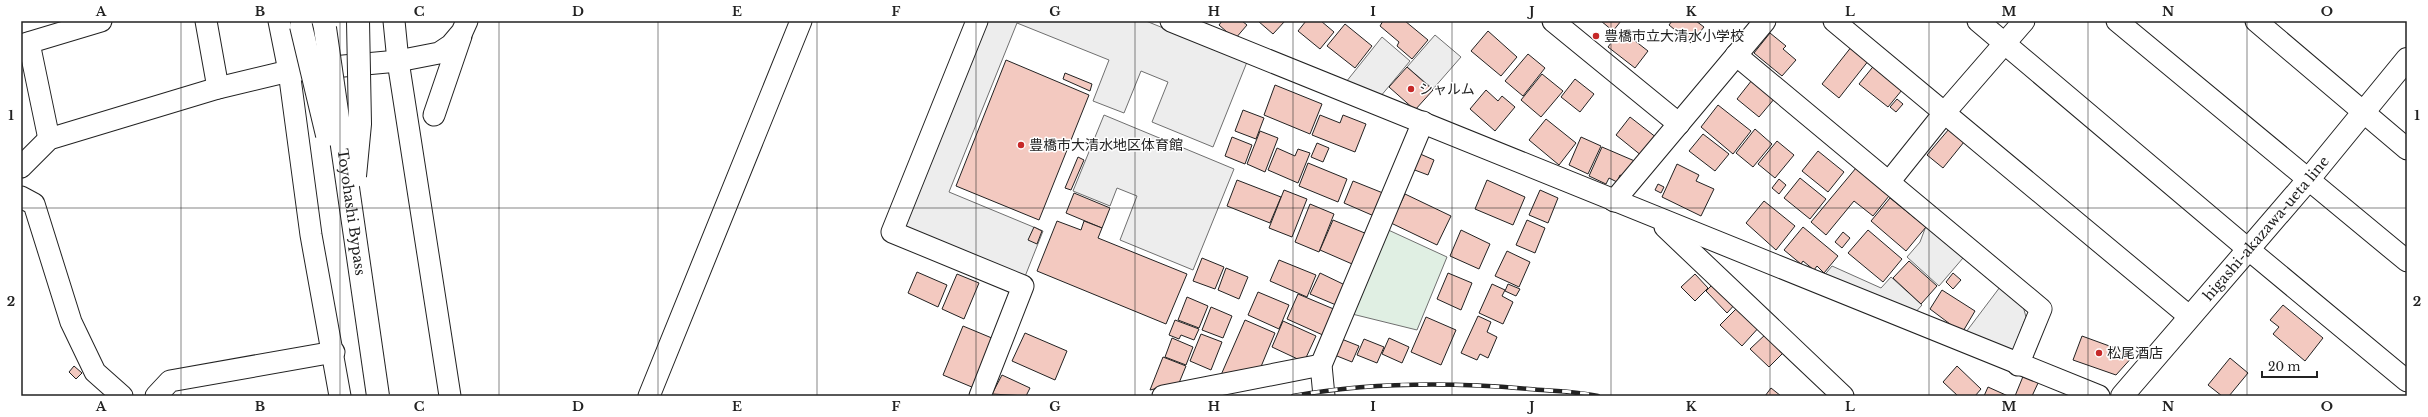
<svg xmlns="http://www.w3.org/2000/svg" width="2428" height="417" viewBox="0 0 2428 417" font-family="'Libre Baskerville','Noto Sans JP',serif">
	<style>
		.green { fill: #e0efe3; stroke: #6f6f6f }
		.parking { fill: #ededed; stroke: #6f6f6f }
		.building { fill: #f3c9c0; stroke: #222 }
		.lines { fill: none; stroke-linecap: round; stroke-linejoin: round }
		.minor-casing { stroke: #222; stroke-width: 23 }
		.major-casing { stroke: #222; stroke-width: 24 }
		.minor { stroke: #fff; stroke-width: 21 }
		.major { stroke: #fff; stroke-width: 22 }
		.rail-casing { stroke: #222; stroke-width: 4.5 }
		.rail { stroke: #fff; stroke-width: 3; stroke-dasharray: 9; stroke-linecap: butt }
		.highway-bridge-casing { stroke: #222; stroke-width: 24; stroke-linecap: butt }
		.highway-bridge { stroke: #fff; stroke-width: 22 }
		.grid { fill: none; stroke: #222; stroke-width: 1; stroke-opacity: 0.55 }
		.poi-dot { fill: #c62828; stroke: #fff; stroke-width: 1.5 }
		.labels { text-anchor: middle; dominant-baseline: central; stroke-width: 3; stroke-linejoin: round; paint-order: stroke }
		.poi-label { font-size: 14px; fill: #222; stroke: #fff; text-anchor: start }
		.street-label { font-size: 14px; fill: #222; stroke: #fff }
		.neatline { fill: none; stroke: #222; stroke-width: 1.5 }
		.grid-label { font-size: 13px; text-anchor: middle; font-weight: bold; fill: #222 }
	</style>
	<rect width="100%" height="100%" fill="#fff"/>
	<path class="green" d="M1384,228L1447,257L1417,330L1348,313Z"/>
	<g class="parking">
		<path d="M982,21H1146L1247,62L1213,147L1152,122L1168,82L1141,71L1124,113L1093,101L1109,60L1017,23L949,192L1043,231L1024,279L899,229Z"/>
		<path d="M1435,35L1461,57L1433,89L1407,67Z"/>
		<path d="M1382,37L1410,61L1380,97L1346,82Z"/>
		<path d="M1104,115L1234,169L1193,270L1120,240L1137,196L1117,188L1110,206L1073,191Z"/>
		<path d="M1926,226L1963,258L1939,286L1907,257L1920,242Z"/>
		<path d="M1832,266L1881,288L1891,277L1922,305L1913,315L1822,278Z"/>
		<path d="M2000,287L2023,306L2026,317L2011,355L1963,336Z"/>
	</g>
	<g class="building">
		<path d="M1222,21H1242L1247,25L1235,39L1219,25Z"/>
		<path d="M1258,21H1285L1273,34Z"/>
		<path d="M1306,21H1321L1334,32L1320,49L1298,31Z"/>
		<path d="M1383,21H1405L1428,40L1412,59L1397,46L1399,42L1380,26Z"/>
		<path d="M1601,21H1621L1613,31Z"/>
		<path d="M1672,21H1696L1704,27L1691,43L1669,25Z"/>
		<path d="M1345,24L1372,46L1355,68L1327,46Z"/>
		<path d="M1621,30L1648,51L1635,68L1608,47Z"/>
		<path d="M1488,31L1517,57L1501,76L1471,51Z"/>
		<path d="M1770,33L1786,46L1783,49L1796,60L1782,76L1754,53Z"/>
		<path d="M1852,46L1869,60L1839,98L1822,84Z"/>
		<path d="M1528,54L1545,68L1523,96L1505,81Z"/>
		<path d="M1006,60L1089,95L1039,220L956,186Z"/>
		<path d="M1876,63L1902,90L1888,107L1859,84Z"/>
		<path d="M1407,67L1433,90L1415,110L1389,87Z"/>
		<path d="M1065,73L1092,84L1090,91L1063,79Z"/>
		<path d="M1542,74L1563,91L1541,117L1521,100Z"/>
		<path d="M1575,79L1594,94L1580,112L1561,97Z"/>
		<path d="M1752,80L1775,98L1759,117L1737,99Z"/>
		<path d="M1275,85L1322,104L1310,134L1264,115Z"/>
		<path d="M1486,90L1498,101L1502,96L1515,107L1495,131L1470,109Z"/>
		<path d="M1897,99L1903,104L1896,112L1890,107Z"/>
		<path d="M1718,105L1751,131L1733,154L1701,127Z"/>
		<path d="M1243,110L1264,118L1256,139L1235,131Z"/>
		<path d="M1320,115L1340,123L1343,115L1366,124L1355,152L1312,135Z"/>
		<path d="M1630,117L1657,138L1642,156L1616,135Z"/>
		<path d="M1546,119L1576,143L1559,165L1529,140Z"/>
		<path d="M1755,129L1772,144L1753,167L1736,153Z"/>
		<path d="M1949,129L1964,142L1943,168L1927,155Z"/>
		<path d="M1260,131L1278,138L1265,172L1247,164Z"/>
		<path d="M1703,134L1729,154L1715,171L1689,151Z"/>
		<path d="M1232,137L1252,145L1245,164L1225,156Z"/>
		<path d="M1581,137L1601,146L1588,174L1569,165Z"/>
		<path d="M1777,141L1794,155L1775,178L1758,164Z"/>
		<path d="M1317,143L1329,148L1323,162L1311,157Z"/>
		<path d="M1602,147L1637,162L1629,179L1620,175L1617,182L1609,178L1606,184L1589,176Z"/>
		<path d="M1277,148L1295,156L1298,149L1310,153L1298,183L1268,170Z"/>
		<path d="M1818,151L1844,172L1828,192L1802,171Z"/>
		<path d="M1418,153L1434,160L1428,175L1412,169Z"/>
		<path d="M1078,157L1084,160L1071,190L1065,188Z"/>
		<path d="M1308,163L1347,179L1338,202L1299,186Z"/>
		<path d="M1677,164L1699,175L1696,181L1714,189L1701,216L1662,197Z"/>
		<path d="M1856,168L1889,196L1873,216L1854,201L1826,235L1811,222Z"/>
		<path d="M1800,178L1826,199L1810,219L1784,198Z"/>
		<path d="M1779,179L1786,185L1779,194L1772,188Z"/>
		<path d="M1237,180L1281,197L1270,223L1227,206Z"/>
		<path d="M1487,180L1525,197L1513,225L1475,209Z"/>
		<path d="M1353,181L1383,193L1374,216L1344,203Z"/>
		<path d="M1658,184L1664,187L1661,193L1655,190Z"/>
		<path d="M1284,190L1307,199L1292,237L1269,228Z"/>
		<path d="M1540,190L1558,198L1548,223L1529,215Z"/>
		<path d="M1074,193L1110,208L1102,228L1066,213Z"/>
		<path d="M1405,194L1451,216L1437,245L1391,223Z"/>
		<path d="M1890,198L1926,227L1906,251L1871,221Z"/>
		<path d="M1764,201L1795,226L1776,250L1746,223Z"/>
		<path d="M1310,204L1334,214L1319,252L1295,242Z"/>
		<path d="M1333,220L1372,236L1359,267L1320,250Z"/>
		<path d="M1527,220L1545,228L1535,253L1516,245Z"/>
		<path d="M1057,221L1081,230L1084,221L1102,228L1098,238L1187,274L1166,324L1037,271Z"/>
		<path d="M1034,227L1042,231L1037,244L1028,240Z"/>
		<path d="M1803,227L1838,256L1824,273L1817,266L1814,270L1803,261L1801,264L1784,250Z"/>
		<path d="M1461,230L1490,244L1479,269L1450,256Z"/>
		<path d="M1868,230L1902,259L1883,282L1848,253Z"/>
		<path d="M1843,232L1850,238L1842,248L1835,242Z"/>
		<path d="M1507,251L1530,262L1519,287L1495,276Z"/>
		<path d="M1202,258L1224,267L1215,289L1193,281Z"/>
		<path d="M1279,260L1316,275L1307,297L1270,281Z"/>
		<path d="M1909,261L1937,286L1921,304L1893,278Z"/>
		<path d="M1226,268L1248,277L1239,299L1218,290Z"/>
		<path d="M917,272L947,285L938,307L908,293Z"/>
		<path d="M1320,273L1345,285L1336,305L1310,294Z"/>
		<path d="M1448,273L1472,283L1461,310L1437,299Z"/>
		<path d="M1953,273L1961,280L1953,289L1946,282Z"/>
		<path d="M957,274L979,283L964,319L942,309Z"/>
		<path d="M1695,274L1708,288L1695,301L1681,287Z"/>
		<path d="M1716,281L1737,302L1727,313L1706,291Z"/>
		<path d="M1492,284L1505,290L1502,296L1513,302L1503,324L1479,313Z"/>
		<path d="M1508,284L1520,289L1516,296L1505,291Z"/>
		<path d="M1942,290L1975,311L1962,333L1930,309Z"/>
		<path d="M1258,292L1289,305L1279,329L1248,315Z"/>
		<path d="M1298,294L1336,310L1325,336L1287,319Z"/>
		<path d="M1187,297L1208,306L1199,328L1178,320Z"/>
		<path d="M1740,305L1761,325L1742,346L1720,325Z"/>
		<path d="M2283,305L2323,338L2305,361L2273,334L2279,327L2270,320Z"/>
		<path d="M1211,307L1232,316L1223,338L1202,330Z"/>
		<path d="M1478,316L1491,322L1487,332L1497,337L1488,358L1480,354L1477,360L1461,353Z"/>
		<path d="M1426,317L1456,330L1441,365L1411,352Z"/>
		<path d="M1175,320L1199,329L1194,340L1181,335L1179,339L1169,335Z"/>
		<path d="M1245,320L1275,333L1260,369L1221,375Z"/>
		<path d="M1283,321L1316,336L1304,362L1272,347Z"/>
		<path d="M963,326L999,341L979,390L943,375Z"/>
		<path d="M1025,333L1067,351L1055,380L1012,361Z"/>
		<path d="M1767,333L1785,351L1769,367L1750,349Z"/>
		<path d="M1201,334L1222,342L1211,370L1190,361Z"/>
		<path d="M2082,336L2134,355L2116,375L2073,360Z"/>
		<path d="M1172,338L1193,347L1186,365L1165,357Z"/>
		<path d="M1339,338L1359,346L1352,362L1332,354Z"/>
		<path d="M1389,338L1409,347L1402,363L1382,354Z"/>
		<path d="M1364,339L1384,347L1377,363L1357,355Z"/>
		<path d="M1163,357L1186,366L1179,383L1150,390Z"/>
		<path d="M2230,358L2248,373L2229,396H2222L2208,385Z"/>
		<path d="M74,366L82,373L76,379L69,372Z"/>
		<path d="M1957,366L1981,389L1975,396H1958L1943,382Z"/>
		<path d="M2024,374L2039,381L2032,396H2015Z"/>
		<path d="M1002,375L1030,388L1026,396L992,394Z"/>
		<path d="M1988,387L2008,396H1984Z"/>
		<path d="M1771,388L1781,396H1765Z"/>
	</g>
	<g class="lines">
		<defs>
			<g id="minor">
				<path d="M206,21L218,88"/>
				<path d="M279,21L289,71L311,235L340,396"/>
				<path d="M394,21L398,61L450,396"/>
				<path d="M977,21L892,232L1023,286L980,396"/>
				<path d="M1171,21L2099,396"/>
				<path d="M1553,21L1679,124"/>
				<path d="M1834,21L2190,317"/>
				<path d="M1978,21L2248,249L2407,381"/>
				<path d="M2117,21L2407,261"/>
				<path d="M2256,21L2407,149"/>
				<path d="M29,43L49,139"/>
				<path d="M21,45L101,21"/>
				<path d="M1736,55L2041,309L2018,365"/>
				<path d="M434,115L461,36"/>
				<path d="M21,167L49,139L218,88L289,71L398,61L439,53L451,45L462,32L467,21"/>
				<path d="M1889,182L1945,112L2024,21"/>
				<path d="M21,197L34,204L71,322L95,372L122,396"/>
				<path d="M1614,201L1765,21"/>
				<path d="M1665,227L1843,396"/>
				<path d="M156,396L170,381L334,352"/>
				<path d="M649,396L801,21"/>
				<path d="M1163,396L1321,365"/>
				<path d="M1324,396L1321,365L1423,122"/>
			</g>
			<g id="major">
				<path id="s1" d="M2122,396L2308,180L2407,59"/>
			</g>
		</defs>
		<use href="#minor" class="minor-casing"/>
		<use href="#major" class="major-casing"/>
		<use href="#minor" class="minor"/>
		<use href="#major" class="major"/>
		<defs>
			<path id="rail" d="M1293,396C1372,382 1449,382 1529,389C1552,391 1576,391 1598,396"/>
		</defs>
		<use href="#rail" class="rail-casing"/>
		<use href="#rail" class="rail"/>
		<defs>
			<g id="highway-bridge">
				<path d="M301,26L327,135"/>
				<path id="s2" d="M325,28L378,396"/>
				<path d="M355,176L360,124L358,21"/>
			</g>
		</defs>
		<use href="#highway-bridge" class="highway-bridge-casing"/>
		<use href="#highway-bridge" class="highway-bridge"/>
	</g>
	<path class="grid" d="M181,21V396M340,21V396M499,21V396M658,21V396M817,21V396M976,21V396M1135,21V396M1293,21V396M1452,21V396M1611,21V396M1770,21V396M1929,21V396M2088,21V396M2247,21V396M21,208H2407"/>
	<g class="poi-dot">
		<circle cx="1596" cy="36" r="4"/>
		<circle cx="1411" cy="89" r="4"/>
		<circle cx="1021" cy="145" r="4"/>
		<circle cx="2099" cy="353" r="4"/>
	</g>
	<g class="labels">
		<g class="poi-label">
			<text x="1604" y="36">豊橋市立大清水小学校</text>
			<text x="1419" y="89">シャルム</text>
			<text x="1029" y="145">豊橋市大清水地区体育館</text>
			<text x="2107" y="353">松尾酒店</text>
		</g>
		<g class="street-label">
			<text stroke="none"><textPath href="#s2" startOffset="186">Toyohashi Bypass</textPath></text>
			<text stroke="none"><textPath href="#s1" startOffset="221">higashi-akazawa-ueta line</textPath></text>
		</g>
	</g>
	<rect width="2428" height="417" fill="none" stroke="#ffffff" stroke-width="44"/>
	<path d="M2262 371v6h55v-6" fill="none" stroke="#222222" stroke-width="2"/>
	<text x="2268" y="371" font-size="12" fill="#222222" stroke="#ffffff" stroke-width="3" paint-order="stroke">20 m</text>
	<rect x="22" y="22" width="2384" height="373" class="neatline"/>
	<g class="grid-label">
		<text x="101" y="16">A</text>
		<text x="260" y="16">B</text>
		<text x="419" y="16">C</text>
		<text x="578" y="16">D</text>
		<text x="737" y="16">E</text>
		<text x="896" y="16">F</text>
		<text x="1055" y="16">G</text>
		<text x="1214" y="16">H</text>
		<text x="1373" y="16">I</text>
		<text x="1532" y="16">J</text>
		<text x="1691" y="16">K</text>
		<text x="1850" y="16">L</text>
		<text x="2009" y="16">M</text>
		<text x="2168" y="16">N</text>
		<text x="2327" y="16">O</text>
		<text x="11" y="120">1</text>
		<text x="2417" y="120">1</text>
		<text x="11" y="306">2</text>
		<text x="2417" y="306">2</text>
		<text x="101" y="411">A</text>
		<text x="260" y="411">B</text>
		<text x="419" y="411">C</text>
		<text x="578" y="411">D</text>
		<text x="737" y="411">E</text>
		<text x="896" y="411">F</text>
		<text x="1055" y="411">G</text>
		<text x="1214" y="411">H</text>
		<text x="1373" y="411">I</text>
		<text x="1532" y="411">J</text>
		<text x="1691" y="411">K</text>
		<text x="1850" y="411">L</text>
		<text x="2009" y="411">M</text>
		<text x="2168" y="411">N</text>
		<text x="2327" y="411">O</text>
	</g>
</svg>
